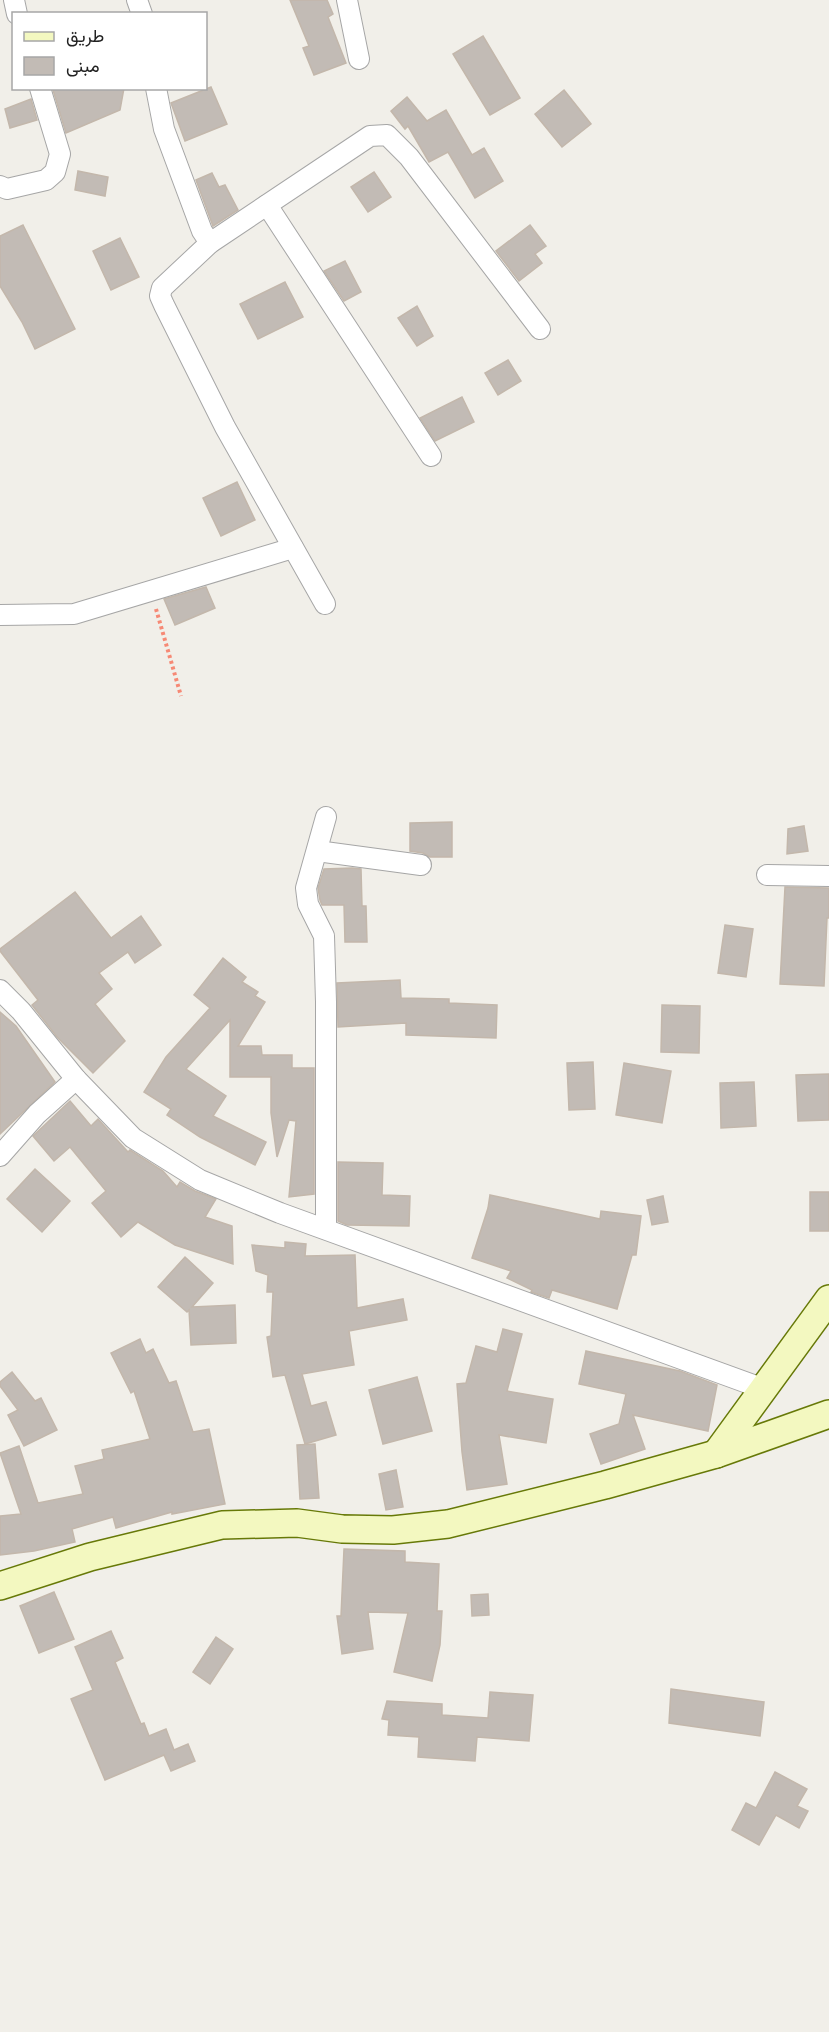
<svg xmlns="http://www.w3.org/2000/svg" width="829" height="2032" viewBox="0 0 829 2032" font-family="Quicksand,Vazirmatn,sans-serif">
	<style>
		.building { fill: #c2bbb5; stroke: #c3b7ab; stroke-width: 1.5 }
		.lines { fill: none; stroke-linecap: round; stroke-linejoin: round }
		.minor-casing { stroke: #a6a6a6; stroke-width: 22 }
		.secondary-casing { stroke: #677908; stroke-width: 30 }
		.path { stroke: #f68975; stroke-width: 4; stroke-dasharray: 3 3; stroke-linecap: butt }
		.minor { stroke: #fff; stroke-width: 20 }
		.secondary { stroke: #f3f8c0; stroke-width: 27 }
	</style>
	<rect width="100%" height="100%" fill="#f1efe9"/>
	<g class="building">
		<path d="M290,0H327L333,14L328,17L346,63L314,75L303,48L309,46Z"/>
		<path d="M483,36L520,98L490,115L453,54Z"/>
		<path d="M211,87L227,124L185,141L171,103Z"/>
		<path d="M57,88H124L120,110L66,133L53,90Z"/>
		<path d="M564,90L591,124L562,147L535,114Z"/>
		<path d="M407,97L427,121L446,110L472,155L484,148L503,181L475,198L448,152L429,162L408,126L405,129L391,111Z"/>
		<path d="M31,99L37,120L10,128L5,109Z"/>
		<path d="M78,171L108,177L105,196L75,190Z"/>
		<path d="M374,172L391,197L368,212L351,187Z"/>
		<path d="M212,173L219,187L225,185L238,210L213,226L196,180Z"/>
		<path d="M23,225L75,329L35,349L22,322L0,286V236Z"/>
		<path d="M530,225L546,246L535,254L542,263L519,281L496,251Z"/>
		<path d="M120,238L139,277L111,290L93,251Z"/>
		<path d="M345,261L361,292L344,301L324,271Z"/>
		<path d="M285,282L303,317L258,339L240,304Z"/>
		<path d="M417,306L433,336L417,346L398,318Z"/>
		<path d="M508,360L521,381L498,395L485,373Z"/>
		<path d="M462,397L474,422L435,441L420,418Z"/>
		<path d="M237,482L255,520L221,536L203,498Z"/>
		<path d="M206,587L215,608L175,625L164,599Z"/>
		<path d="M452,822V857H430L423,853L410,851V823Z"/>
		<path d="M804,826L808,851L787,854L788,829Z"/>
		<path d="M352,868L361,869L362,906H366L367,942H345L344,905H322L320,900L318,888L324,869Z"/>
		<path d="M785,887L829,888V918H827L824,986L780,984Z"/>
		<path d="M75,892L111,938L141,916L161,945L135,963L128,952L99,973L112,989L95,1004L125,1041L93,1073L57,1037L32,1005L38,1000L0,951V949Z"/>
		<path d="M725,925L753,929L746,977L718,973Z"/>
		<path d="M223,958L246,977L242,982L258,992L255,996L265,1002L238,1046H261L262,1055H292V1068H314V1194L289,1197L296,1121L289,1120L277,1157L271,1113V1077H230V1020L186,1069L226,1096L213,1116L266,1142L255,1165L200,1137L167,1115L171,1109L144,1092L166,1057L210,1008L194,995Z"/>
		<path d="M400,980L401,998L449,999V1003L497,1005L496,1038L406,1035V1023L338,1027L337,983Z"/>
		<path d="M662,1005L700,1006L699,1053L661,1052Z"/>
		<path d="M0,1012L16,1026L55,1082L0,1134Z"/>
		<path d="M593,1062L595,1109L569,1110L567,1063Z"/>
		<path d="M624,1063L671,1071L662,1123L616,1115Z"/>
		<path d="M829,1074V1120L798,1121L796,1075Z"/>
		<path d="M754,1082L756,1126L721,1128L720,1083Z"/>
		<path d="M70,1101L91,1126L98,1119L128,1152L130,1150L163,1171L177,1187L180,1182L195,1191L216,1199L205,1217L232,1226L233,1264L175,1245L138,1222L121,1237L92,1203L106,1191L70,1147L54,1161L33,1136Z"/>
		<path d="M338,1162L383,1163L382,1195L410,1196L409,1226L347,1225L338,1221Z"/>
		<path d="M35,1169L70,1201L42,1232L7,1199Z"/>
		<rect x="810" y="1192" width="19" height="39"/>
		<path d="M490,1195L600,1219L601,1211L641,1216L636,1255H632L617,1309L552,1290L549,1298L531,1292L532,1290L507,1278L511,1271L472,1258L488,1208Z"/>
		<path d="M663,1196L668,1222L652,1225L647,1200Z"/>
		<path d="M285,1242L306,1244L305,1256L355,1255L357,1308L403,1299L407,1320L349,1331L354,1365L302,1374L311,1406L326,1402L336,1435L305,1444L285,1375L273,1377L267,1337L271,1336L273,1292H267L268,1275L256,1271L252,1245L285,1248Z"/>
		<path d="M185,1257L213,1283L192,1307L235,1305L236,1343L191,1345L189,1310L187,1312L158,1287Z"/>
		<path d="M503,1329L522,1334L507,1391L553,1399L546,1443L499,1435L507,1484L467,1490L462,1452L457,1384L466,1383L476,1346L497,1352Z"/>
		<path d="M140,1339L146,1353L153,1349L169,1383L176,1381L193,1432L209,1429L225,1504L172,1514V1512L116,1528L113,1517L72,1529L75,1542L34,1551L0,1555V1516L21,1514L0,1453L19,1446L38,1503L83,1494L75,1466L104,1459L102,1450L150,1439L134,1391L131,1393L111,1353Z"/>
		<path d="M586,1351L680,1371L717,1385L708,1431L633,1415L645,1449L601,1464L590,1434L619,1424L626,1394L579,1384Z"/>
		<path d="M12,1372L35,1401L41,1398L57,1430L24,1446L8,1415L18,1410L0,1386V1382Z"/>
		<path d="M417,1377L432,1431L383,1444L369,1390Z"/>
		<path d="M315,1444L319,1498L300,1499L297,1445Z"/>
		<path d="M396,1470L403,1507L386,1510L379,1474Z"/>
		<path d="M344,1549L405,1551V1562L439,1564L437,1611H442L440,1645L432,1681L394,1672L408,1613L368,1612L373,1649L342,1654L337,1616H341Z"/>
		<path d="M54,1592L74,1639L39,1653L20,1606Z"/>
		<path d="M488,1594L489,1615L472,1616L471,1595Z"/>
		<path d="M111,1631L123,1658L115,1662L141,1724L144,1723L149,1736L166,1729L174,1750L188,1744L195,1761L171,1771L164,1755L105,1780L71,1699L93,1690L75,1647Z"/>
		<path d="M216,1637L233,1649L210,1684L193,1672Z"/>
		<path d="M671,1689L764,1702L760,1736L669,1723Z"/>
		<path d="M490,1692L533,1695L529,1741L477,1737L475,1761L418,1757L419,1737L388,1735L389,1720L382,1719L387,1701L442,1704V1715L488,1718Z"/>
		<path d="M775,1772L807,1789L797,1806L808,1811L799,1828L776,1815L759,1845L732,1830L746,1803L756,1808Z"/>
	</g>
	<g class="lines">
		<defs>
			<g id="minor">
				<path d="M14,0L17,14"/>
				<path d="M137,0L142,14"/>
				<path d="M347,0L359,59"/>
				<path d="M156,88L164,129L202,231L210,243"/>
				<path d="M0,186L7,189L46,180L55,172L60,154L40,88"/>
				<path d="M267,205L431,456"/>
				<path d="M325,604L225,427L164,305L160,296L162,288L210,243L370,136L387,135L409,157L540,329"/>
				<path d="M0,615L74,614L293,548"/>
				<path d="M317,851L421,865"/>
				<path d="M767,875L829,876"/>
				<path d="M0,990L21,1011L76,1079L133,1138L200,1180L280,1213L764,1389"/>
				<path d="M0,1156L37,1114L76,1079"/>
				<path d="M326,1229V1002L324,936L308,904L306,888L326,817"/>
			</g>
			<g id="secondary">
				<path d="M716,1454L829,1299"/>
				<path d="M0,1586L90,1557L222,1525L297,1523L342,1529L393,1530L448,1524L605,1485L716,1454L829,1414"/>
			</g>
		</defs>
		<use href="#minor" class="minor-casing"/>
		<use href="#secondary" class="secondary-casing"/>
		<path class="path" d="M156,609L181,696"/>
		<use href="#minor" class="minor"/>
		<use href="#secondary" class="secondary"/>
	</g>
	<rect x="12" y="12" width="195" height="78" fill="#ffffff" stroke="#a7a7a7" stroke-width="1.5"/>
	<rect x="24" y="32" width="30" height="9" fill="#f3f8c0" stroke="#a7a7a7" stroke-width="1.5"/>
	<text x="66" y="42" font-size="18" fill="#222222">طريق</text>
	<rect x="24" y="57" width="30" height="18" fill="#c2bbb5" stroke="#a7a7a7" stroke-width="1.5"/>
	<text x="66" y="72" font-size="18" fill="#222222">مبنى</text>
</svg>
